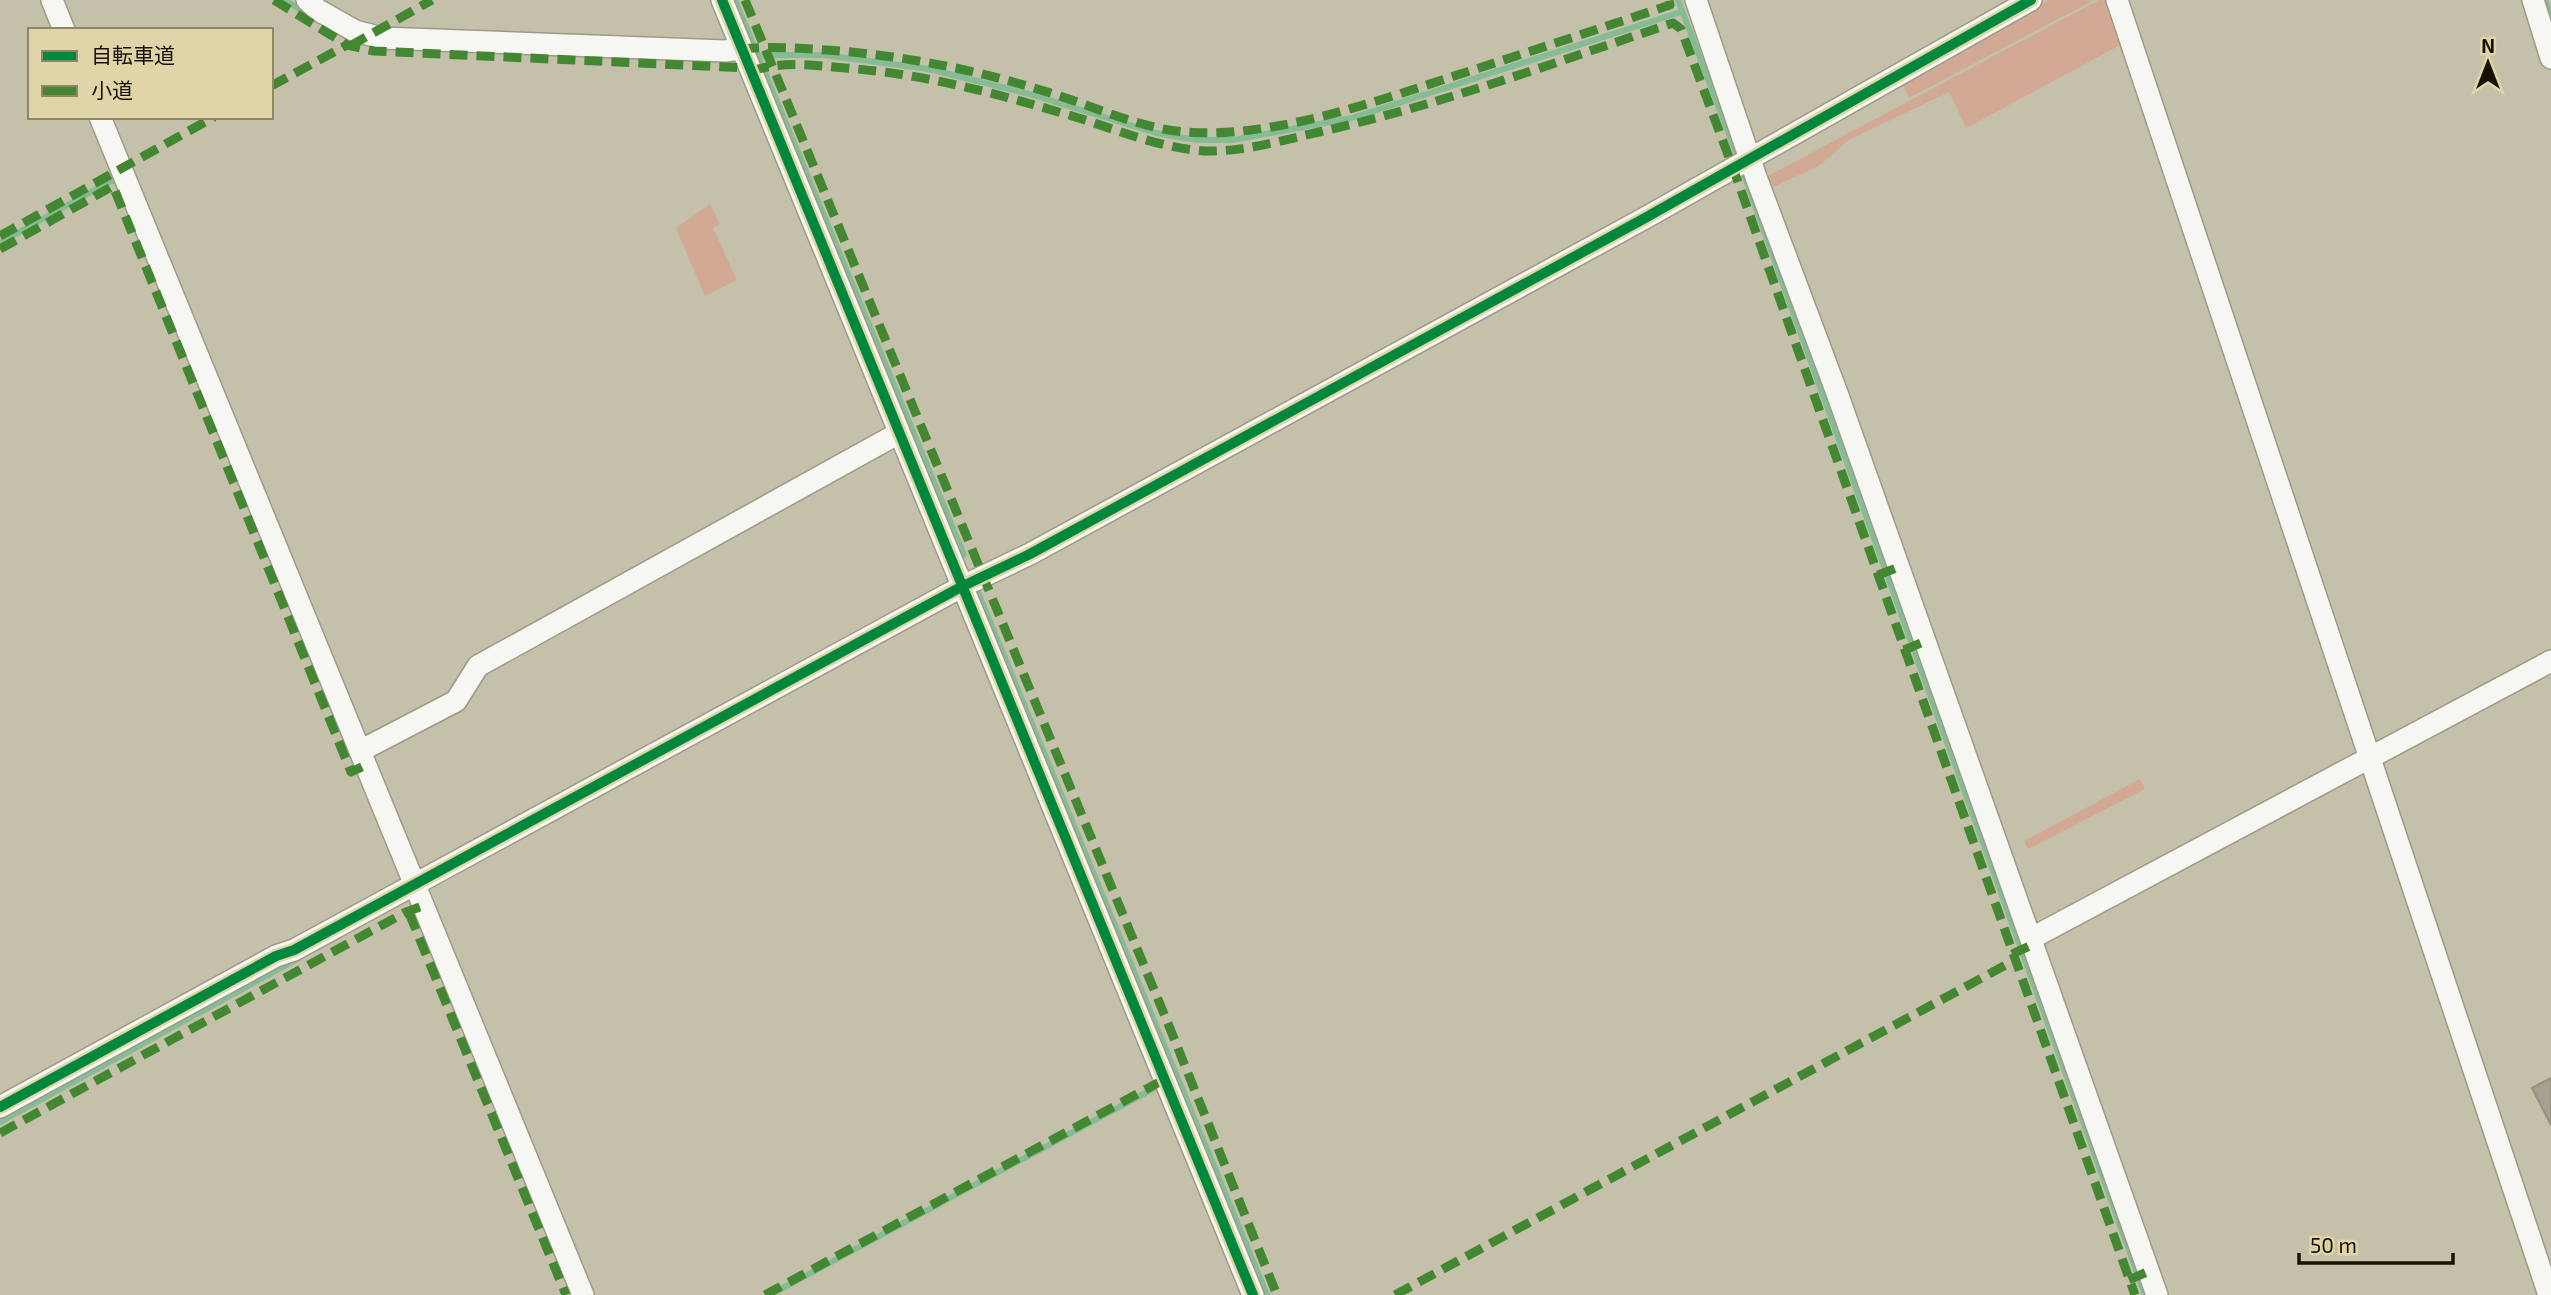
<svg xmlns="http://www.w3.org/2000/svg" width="2551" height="1295" viewBox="0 0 2551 1295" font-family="'Exo 2','Noto Sans JP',sans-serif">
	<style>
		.green { fill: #d2a994 }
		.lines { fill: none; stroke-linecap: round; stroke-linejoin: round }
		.stream { stroke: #86bc94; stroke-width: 6 }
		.building { fill: #a5a18e; stroke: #95917f; stroke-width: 2 }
		.minor-casing { stroke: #9d9a87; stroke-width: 24 }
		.minor { stroke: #f6f6f2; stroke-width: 21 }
		.quiet { stroke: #448733; stroke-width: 9; stroke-dasharray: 18 9; stroke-linecap: butt }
		.cycleway-casing { stroke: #dfd5a8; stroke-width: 15 }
		.cycleway { stroke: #00873e; stroke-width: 10 }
	</style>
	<rect width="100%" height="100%" fill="#c5c0a9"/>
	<g class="green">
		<path d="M2049,0H2094L1909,98L1902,83Z"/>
		<path d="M2099,0H2107L2122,44L1966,128L1949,92L1849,140L1820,165L1774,187L1768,176Z"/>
		<path d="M710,204L720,224L713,228L737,280L705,296L676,228Z"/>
		<path d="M2140,779L2145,789L2028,849L2024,841Z"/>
	</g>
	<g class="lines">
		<g class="stream">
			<path d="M284,0L310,15"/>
			<path d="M735,0L964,555"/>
			<path d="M1678,0L1737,155L2145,1295"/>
			<path d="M2545,0L2551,18"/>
			<path d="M750,57L776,55H824L929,69L1033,95L1156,133L1196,140H1233L1352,118L1681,12"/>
			<path d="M0,243L109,182L115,180L119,186"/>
			<path d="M972,592L977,590L1267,1295"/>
			<path d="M0,1122L299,958"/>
			<path d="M770,1295L1160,1085"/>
		</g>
	</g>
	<path class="building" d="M2551,1078V1125L2532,1088Z"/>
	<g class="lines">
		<defs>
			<g id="minor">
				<path d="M52,0L64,30"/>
				<path d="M307,0L318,10L355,31L382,38L725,51L741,49"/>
				<path d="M722,0L1253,1295"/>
				<path d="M1696,0L1756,177L1837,393L2157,1295"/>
				<path d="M2117,0L2549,1295"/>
				<path d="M2533,0L2551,58"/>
				<path d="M100,117L583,1295"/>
				<path d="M360,751L456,701L478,666L899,433"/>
				<path d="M2032,938L2551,661"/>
				<path d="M0,1107L276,956L294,950L961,587L1030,554L1645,218L2031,0"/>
			</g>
		</defs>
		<use href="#minor" class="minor-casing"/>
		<use href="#minor" class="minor"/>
		<g class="quiet">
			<path d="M274,0L347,45L374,51L749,68"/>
			<path d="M745,0L1169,1026L1277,1295"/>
			<path d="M350,46L432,0"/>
			<path d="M741,49C770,46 797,48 826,50C900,55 973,69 1044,91C1089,104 1140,129 1186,132C1270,139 1375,102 1454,76C1526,53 1598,29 1670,5L1669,0"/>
			<path d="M751,71C783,61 812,65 845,68C925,74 995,93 1072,116C1116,129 1163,150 1210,151C1247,151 1284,140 1319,132C1440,105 1556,62 1673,23L1681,29L1733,168L2135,1295"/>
			<path d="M271,86L347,45"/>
			<path d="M0,236L214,117"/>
			<path d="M0,249L113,186L351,772L366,765"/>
			<path d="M1878,575L1899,567"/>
			<path d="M1904,650L1926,641"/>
			<path d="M409,913L566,1295"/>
			<path d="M2012,954L2034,944"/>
			<path d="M0,1133L406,912L423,906"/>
			<path d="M2129,1280L2149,1271"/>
			<path d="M765,1295L1165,1079"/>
			<path d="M1395,1295L2015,960"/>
		</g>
		<defs>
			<g id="cycleway">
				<path d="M722,0L1253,1295"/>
				<path d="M0,1107L276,956L294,950L961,587L1030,554L1645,218L2031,0"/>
			</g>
		</defs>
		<use href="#cycleway" class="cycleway-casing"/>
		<use href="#cycleway" class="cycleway"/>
	</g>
	<rect x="28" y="28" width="245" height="91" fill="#dfd5a8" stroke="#8f8766" stroke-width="2"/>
	<rect x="42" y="51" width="35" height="10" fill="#00873e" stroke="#8f8766" stroke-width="2"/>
	<text x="91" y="63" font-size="21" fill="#171304">自転車道</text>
	<rect x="42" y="86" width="35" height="10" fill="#448733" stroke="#8f8766" stroke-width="2"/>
	<text x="91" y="98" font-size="21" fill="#171304">小道</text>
	<g transform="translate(2488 63)" stroke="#dfd5a8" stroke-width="5" paint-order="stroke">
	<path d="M0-5L12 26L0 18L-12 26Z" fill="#171304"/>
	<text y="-10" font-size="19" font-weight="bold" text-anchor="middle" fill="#171304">N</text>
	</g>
	<path d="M2299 1253v10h154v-10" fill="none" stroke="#171304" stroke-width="3.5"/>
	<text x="2310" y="1253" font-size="21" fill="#171304" stroke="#dfd5a8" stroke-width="5" paint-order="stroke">50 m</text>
</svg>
